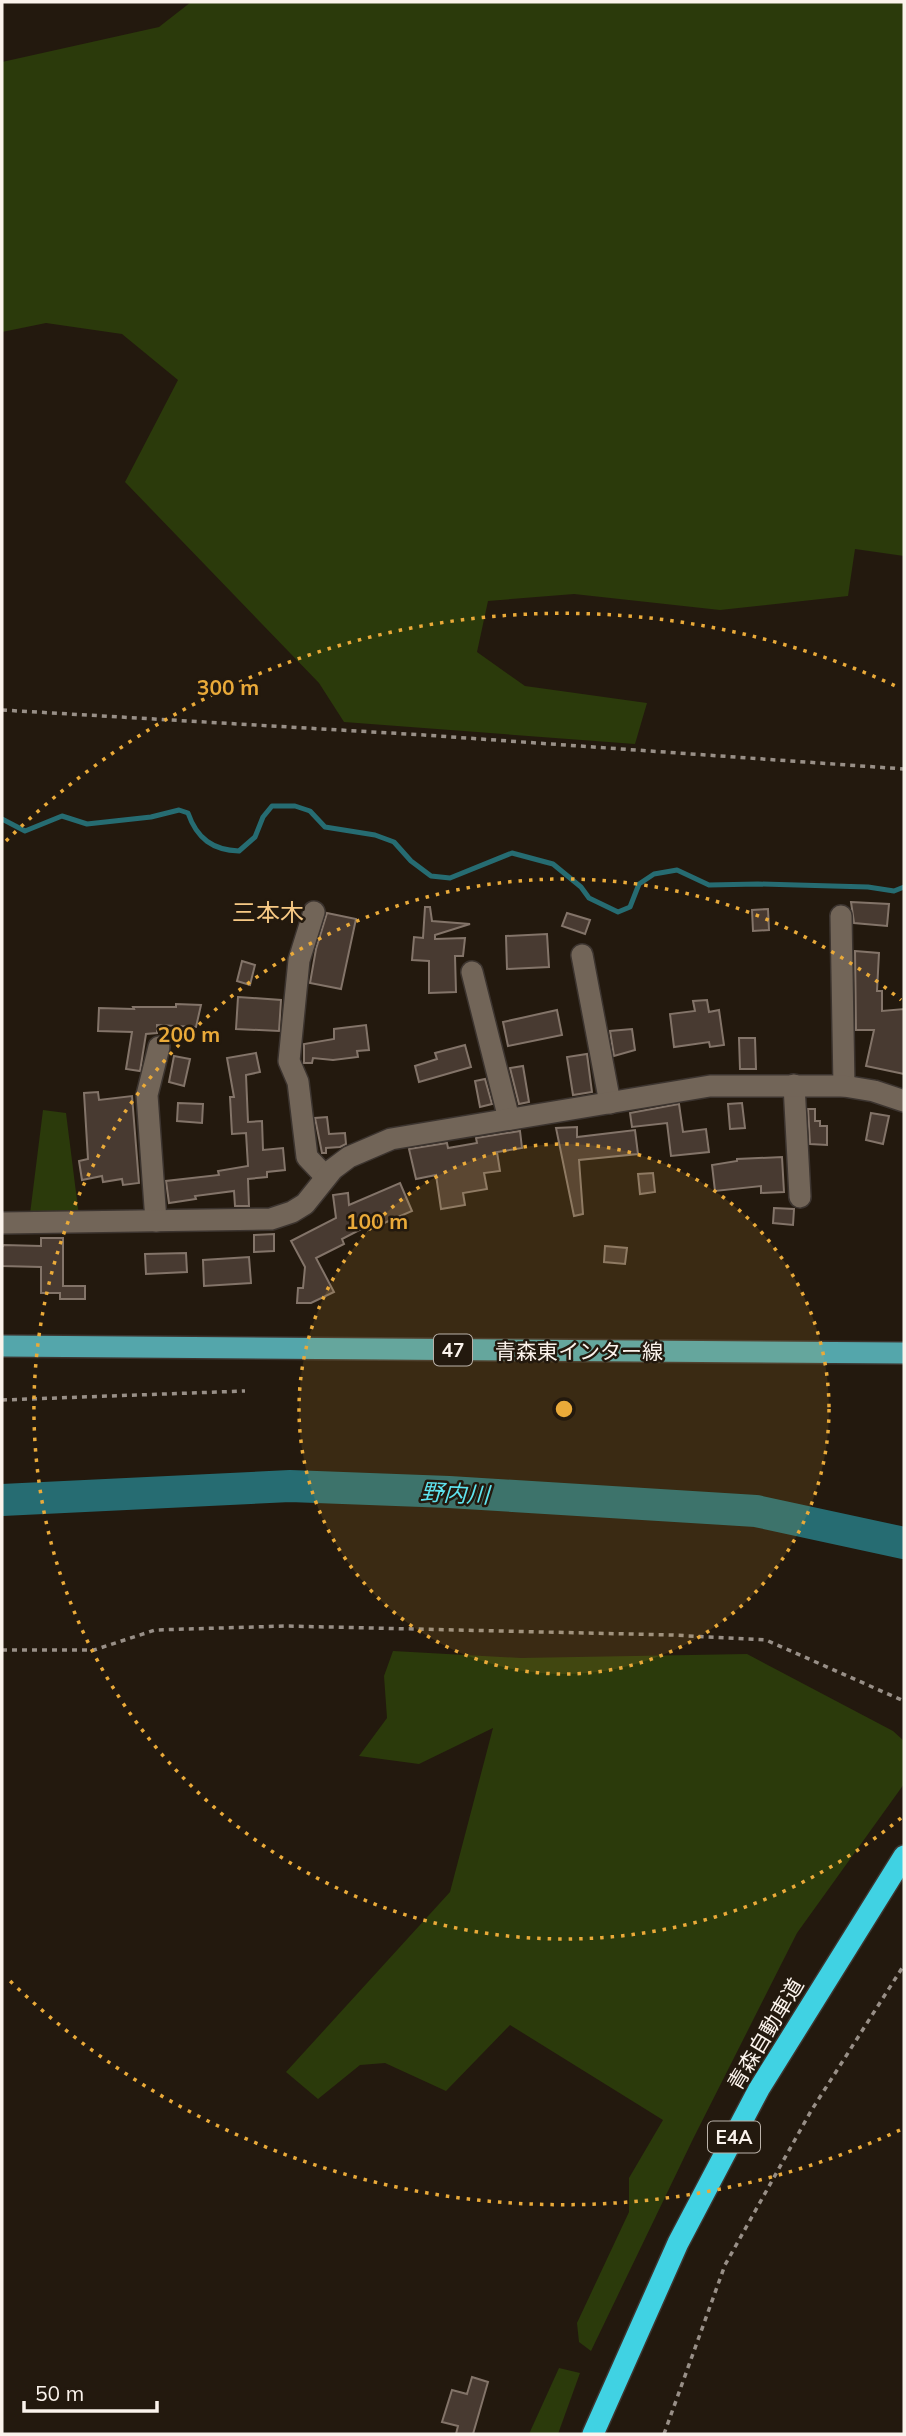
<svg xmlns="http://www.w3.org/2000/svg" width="906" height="2436" viewBox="0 0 906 2436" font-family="Mulish,'Noto Sans JP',sans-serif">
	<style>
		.green { fill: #2b3a0b }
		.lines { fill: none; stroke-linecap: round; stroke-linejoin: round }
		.stream { stroke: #266c72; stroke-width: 5 }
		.river { stroke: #266c72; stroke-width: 32 }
		.building { fill: #483a31; stroke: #837469; stroke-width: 2 }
		.minor-casing { stroke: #3c342f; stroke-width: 24 }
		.major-casing { stroke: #3c342f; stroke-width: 24 }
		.highway-casing { stroke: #3c342f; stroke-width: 24 }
		.path { stroke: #988f87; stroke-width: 3.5; stroke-dasharray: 5 5; stroke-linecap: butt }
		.minor { stroke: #726558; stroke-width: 21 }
		.major { stroke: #54a6ab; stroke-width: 21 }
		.highway { stroke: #40d2e3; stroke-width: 21 }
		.ring { fill: none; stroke: #eaaa39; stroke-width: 3.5; stroke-dasharray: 3.5 7 }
		.labels { text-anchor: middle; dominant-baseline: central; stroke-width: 5; stroke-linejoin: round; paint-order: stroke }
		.shield { fill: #23190e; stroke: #bab2a9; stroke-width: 2 }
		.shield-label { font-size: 19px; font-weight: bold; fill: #fbf3ec }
		.street-label { font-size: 21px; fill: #fbf3ec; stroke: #23190e }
		.water-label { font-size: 23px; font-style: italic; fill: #5fe4ef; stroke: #23190e }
		.quarter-label { font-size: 24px; fill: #f7c985; stroke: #23190e }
		.centre { fill: #eaaa39; stroke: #23190e; stroke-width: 3.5 }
		.ring-label { font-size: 21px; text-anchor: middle; font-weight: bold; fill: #eaaa39; stroke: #23190e; stroke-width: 5; stroke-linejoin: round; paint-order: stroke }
	</style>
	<rect width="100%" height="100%" fill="#23190e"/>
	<g class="green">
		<path d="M191,2H904V556L855,549L848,596L720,610L574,594L488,601L477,652L525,686L647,703L635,744L344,722L319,683L125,482L178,380L122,334L46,323L2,332V62L159,27Z"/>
		<path d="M43,1110L66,1113L79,1216L30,1214Z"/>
		<path d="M393,1651L521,1658L747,1654L893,1731L904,1741V1784L797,1933L693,2139L591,2351L579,2342L577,2323L629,2212V2178L663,2120L510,2025L446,2091L385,2063L360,2065L318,2099L286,2072L450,1892L493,1728L419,1764L359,1756L387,1718L384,1676Z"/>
		<path d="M559,2368L580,2373L558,2434H529Z"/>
	</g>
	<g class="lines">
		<path class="stream" d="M2,819L25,831L62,816L87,824L151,817L179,810L188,813C197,839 213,850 239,851L255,837L263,817L272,806H295L310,811L325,827L375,835L394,842L411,861L431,876L450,878L512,853L553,864L581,887L589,898L618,912L630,907L639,884L654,874L677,870L709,885L758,884L868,887L894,891L904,887"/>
		<path class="river" d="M2,1500L290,1486L449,1492L756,1511L904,1543"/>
	</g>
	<g class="building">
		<path d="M851,902L889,904L887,926L854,923Z"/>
		<path d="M425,907H430L432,921L470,924L435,935V939L465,938L463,956H455L456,992L429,993V961L412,960L414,937L423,938Z"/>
		<path d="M768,909L769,930L753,931L752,910Z"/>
		<path d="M327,913L356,919L341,989L310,983L316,949Z"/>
		<path d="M567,913L590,920L585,934L562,926Z"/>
		<path d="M547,934L549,967L507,969L506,936Z"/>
		<path d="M855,951L879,953L877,991H882V1011L904,1009V1074L866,1066L874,1030H856Z"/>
		<path d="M242,961L255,965L250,985L237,981Z"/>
		<path d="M238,997L281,1000L279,1031L236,1029Z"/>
		<path d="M707,1000L709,1012L719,1010L724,1045L710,1047L709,1042L674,1047L670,1014L695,1011L693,1001Z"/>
		<path d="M176,1004L201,1005L196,1027L157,1025V1033L146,1034L140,1071L126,1069L132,1032L98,1031L99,1008L134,1009L133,1007H176Z"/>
		<path d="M557,1010L562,1035L508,1046L503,1022Z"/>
		<path d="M366,1025L369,1050L357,1051L358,1057L333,1060L313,1058L312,1063H304V1044L334,1039V1029Z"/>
		<path d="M632,1029L635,1050L614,1056L610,1031Z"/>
		<path d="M739,1038H755L756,1069H740Z"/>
		<path d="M465,1045L471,1067L419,1082L415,1066L437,1059L435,1053Z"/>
		<path d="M256,1053L260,1072L246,1075L248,1122L262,1121L263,1150L283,1148L285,1170L267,1172V1177L248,1179L249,1206H235L234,1191L195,1196L196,1199L169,1203L166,1181L219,1175L218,1171L248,1166L246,1133L232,1134L230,1097H234L227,1058Z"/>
		<path d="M587,1054L592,1092L573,1095L567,1057Z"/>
		<path d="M174,1056L190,1059L184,1086L169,1082Z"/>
		<path d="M523,1066L529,1102L519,1104L510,1068Z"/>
		<path d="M485,1079L492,1104L480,1107L475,1081Z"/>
		<path d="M98,1092L99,1100L132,1096L139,1183L123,1185L122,1179L103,1182L102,1176L82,1180L79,1161L88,1159L84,1093Z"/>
		<path d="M178,1103L203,1104L202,1123L177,1121Z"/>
		<path d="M742,1103L745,1128L730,1129L728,1104Z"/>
		<path d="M679,1104L683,1132L706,1129L709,1152L671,1156L667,1123L632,1127L630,1113Z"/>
		<path d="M808,1109H815V1121H820V1126H827V1145L810,1144Z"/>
		<path d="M871,1113L889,1116L883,1144L866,1140Z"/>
		<path d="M327,1117L329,1134L345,1133L346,1144L340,1147L326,1148V1153H322L315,1118Z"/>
		<path d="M577,1127V1137L635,1130L638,1154L579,1160L583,1214L574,1216L556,1128Z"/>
		<path d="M520,1131L522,1148L497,1152L500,1171L484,1173L487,1189L463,1193L465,1205L441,1209L436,1175L416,1179L409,1149L447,1143L448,1148L477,1143L476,1138Z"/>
		<path d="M782,1157L784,1192L761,1193V1186L715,1191L712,1165L737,1161V1159Z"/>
		<path d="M653,1173L655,1192L640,1194L638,1174Z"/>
		<path d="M400,1183L412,1211L368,1230L367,1226L342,1239L344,1244L316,1258L334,1292L311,1303H297L298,1288H303L305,1267L291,1241L336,1218L333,1195L348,1193L349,1205Z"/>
		<path d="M774,1208L794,1209L793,1225L773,1223Z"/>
		<path d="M274,1234V1251L254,1252V1235Z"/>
		<path d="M41,1238H63V1286H85V1299H60V1293H41V1267L2,1266V1247L4,1245L41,1246Z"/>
		<path d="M605,1246L627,1248L625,1264L604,1262Z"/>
		<path d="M186,1253L187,1272L146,1274L145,1254Z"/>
		<path d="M249,1257L251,1283L204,1286L203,1260Z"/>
		<path d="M472,2377L488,2382L473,2434H456L458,2426L442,2422L452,2390L467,2394Z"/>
	</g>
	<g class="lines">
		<defs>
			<g id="minor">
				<path d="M314,912L299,960L289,1061L298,1082L307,1157L326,1177"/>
				<path d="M841,916L844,1086"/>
				<path d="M582,955L610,1103"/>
				<path d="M472,972L509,1119"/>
				<path d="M794,1085L800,1197"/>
				<path d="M156,1221L147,1095L159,1047"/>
				<path d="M2,1223L271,1219L292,1212L305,1204L333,1169L349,1157L391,1139L710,1086H844L874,1091L904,1101"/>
			</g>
			<path id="major" d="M2,1346L904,1353"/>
			<path id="highway" d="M593,2434L678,2243L759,2089L904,1856"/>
		</defs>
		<use href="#minor" class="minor-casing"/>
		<use href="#major" class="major-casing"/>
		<use href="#highway" class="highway-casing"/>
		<g class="path">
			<path d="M2,710L424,735L904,769"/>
			<path d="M2,1400L245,1391"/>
			<path d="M2,1650H94L155,1630L286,1626L672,1635L766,1640L904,1701"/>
			<path d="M664,2434L725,2265L811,2111L904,1965"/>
		</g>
		<use href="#minor" class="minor"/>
		<use href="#major" class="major"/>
		<use href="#highway" class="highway"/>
	</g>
	<circle cx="564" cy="1409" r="265" fill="#eaaa39" fill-opacity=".12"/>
	<g class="ring">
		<circle cx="564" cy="1409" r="265"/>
		<path d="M901 1818A530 530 0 1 1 901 1000"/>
		<path d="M900 2130A796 796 0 0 1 6 1977M6 841A796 796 0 0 1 900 688"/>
	</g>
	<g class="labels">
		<g class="shield">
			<rect x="434" y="1334.5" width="38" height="31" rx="5"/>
			<rect x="708" y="2121.5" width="52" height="31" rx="5"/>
		</g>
		<g class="shield-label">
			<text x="453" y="1350">47</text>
			<text x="734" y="2137">E4A</text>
		</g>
		<g class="street-label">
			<text x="579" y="1351">青森東インター線</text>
			<text transform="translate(765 2034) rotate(-59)">青森自動車道</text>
		</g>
		<g class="water-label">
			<text transform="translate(455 1493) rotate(3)">野内川</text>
		</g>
		<g class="quarter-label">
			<text x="268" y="912">三本木</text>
		</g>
	</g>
	<circle cx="564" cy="1409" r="10" class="centre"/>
	<g class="ring-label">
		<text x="228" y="695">300 m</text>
		<text x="189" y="1042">200 m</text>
		<text x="377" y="1229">100 m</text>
	</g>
	<rect width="906" height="2436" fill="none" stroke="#fbf3ec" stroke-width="7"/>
	<path d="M24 2401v10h133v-10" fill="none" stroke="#fbf3ec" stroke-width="3.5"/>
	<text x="35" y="2401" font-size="21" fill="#fbf3ec" stroke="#23190e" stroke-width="5" paint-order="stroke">50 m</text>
</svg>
